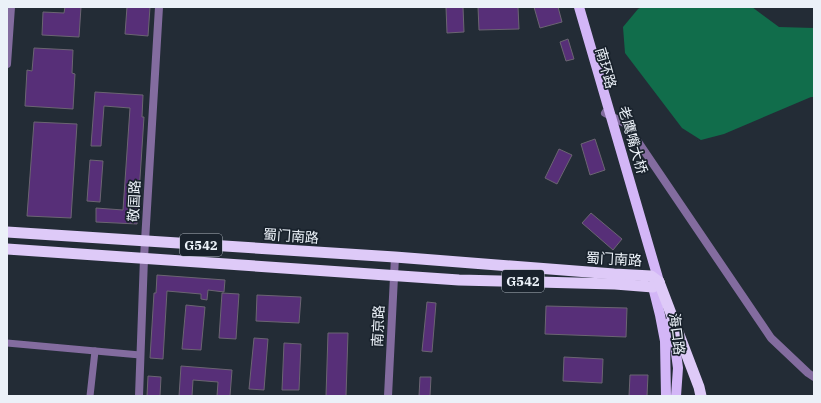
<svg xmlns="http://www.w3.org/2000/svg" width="821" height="403" viewBox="0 0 821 403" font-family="'IBM Plex Serif','Noto Sans SC',serif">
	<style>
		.forest { fill: #116d4b }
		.building { fill: #572f78; stroke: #6b6572 }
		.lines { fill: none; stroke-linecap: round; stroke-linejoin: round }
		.minor { stroke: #836c9f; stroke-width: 7 }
		.tertiary { stroke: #836c9f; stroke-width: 8 }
		.primary { stroke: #d3b6f7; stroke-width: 10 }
		.trunk { stroke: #decaf8; stroke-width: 11 }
		.labels { text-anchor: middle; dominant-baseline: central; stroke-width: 3.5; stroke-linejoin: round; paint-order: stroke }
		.shield { fill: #19222c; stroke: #acb3bb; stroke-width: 1 }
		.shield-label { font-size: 13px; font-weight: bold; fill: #ebf1f8 }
		.street-label { font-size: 14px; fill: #ebf1f8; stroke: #19222c }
	</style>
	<rect width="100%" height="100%" fill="#232c36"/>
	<path class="forest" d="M642,7H752L779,27L814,28V97H811L724,134L701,140L682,128L625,53L623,27L638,9Z"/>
	<g class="building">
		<path d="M65,7H81L79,37L42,35L43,12L64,13Z"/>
		<path d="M127,7H150L148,36L125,34Z"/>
		<path d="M446,7H463L464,32L447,33Z"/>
		<path d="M478,7H518L519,29L479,30Z"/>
		<path d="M534,7H558L562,22L540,28Z"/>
		<path d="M568,39L574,59L566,61L560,42Z"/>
		<path d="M34,48L73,50L72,73L75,74L73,109L25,106L27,70L32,71Z"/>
		<path d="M95,92L143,95L142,117H144L137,224L96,222V208L123,210L130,108L104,106L101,146H91Z"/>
		<path d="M34,122L77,124L71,218L27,216Z"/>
		<path d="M595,139L605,170L590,175L581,144Z"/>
		<path d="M559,149L572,155L557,184L545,178Z"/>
		<path d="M90,160L103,161L100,202L87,201Z"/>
		<path d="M591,213L622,239L613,250L582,223Z"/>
		<path d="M157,275L225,280L224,292L208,290L207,300L201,299V294L167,291L163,359L150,358L154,293H156Z"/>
		<path d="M222,293L239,294L236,339L219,338Z"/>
		<path d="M257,295L301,297L299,323L256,321Z"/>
		<path d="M427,302L436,303L432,352L422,351Z"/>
		<path d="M186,305L205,307L201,350L182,349Z"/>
		<path d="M546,306L627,308L626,337L545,334Z"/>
		<path d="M328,333H348L346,396H326Z"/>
		<path d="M254,338L268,339L264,390L249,389Z"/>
		<path d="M284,343L301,344L299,390H282Z"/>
		<path d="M564,357L603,359L602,383L563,381Z"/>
		<path d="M181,366L232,370L230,396H217L218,382L193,380L192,396H179Z"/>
		<path d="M630,375H648L647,396H629Z"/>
		<path d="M148,376L161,377L160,396H147Z"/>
		<path d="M420,377H431L430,396H419Z"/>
	</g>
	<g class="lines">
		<g class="minor">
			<path d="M7,343L140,355"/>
			<path d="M90,396L95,351"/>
		</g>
		<g class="tertiary">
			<path d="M7,64L11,7"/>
			<path d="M605,113L626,124L771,338L808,373L814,377"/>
			<path d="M139,396L144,258L159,7"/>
			<path d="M388,396L395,257"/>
		</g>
		<g class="primary">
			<path d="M579,7L660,285"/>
			<path d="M653,287L660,315L665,341L666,396"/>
			<path d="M670,322L674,338L678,368L676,396"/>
		</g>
		<g class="trunk">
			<path d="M7,232L395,257L614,274L651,276L659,282"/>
			<path d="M7,249L459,280L615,284L653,287L659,282"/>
			<path d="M659,282L699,387L701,396"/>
		</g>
	</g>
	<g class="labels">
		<g class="shield">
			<rect x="180" y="234" width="42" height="22" rx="3"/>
			<rect x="502" y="270" width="42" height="22" rx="3"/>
		</g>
		<g class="shield-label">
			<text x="201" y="245">G542</text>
			<text x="523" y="281">G542</text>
		</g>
		<g class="street-label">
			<text transform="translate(606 68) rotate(74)">南环路</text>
			<text transform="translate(633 140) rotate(74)">老鹰嘴大桥</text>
			<text transform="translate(134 201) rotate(-87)">敬国路</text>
			<text transform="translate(291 236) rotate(4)">蜀门南路</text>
			<text transform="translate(614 259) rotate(3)">蜀门南路</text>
			<text transform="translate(378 326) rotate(-87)">南京路</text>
			<text transform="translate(677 334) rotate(83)">海口路</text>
		</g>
	</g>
	<rect width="821" height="403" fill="none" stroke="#ebf1f8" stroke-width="16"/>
</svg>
